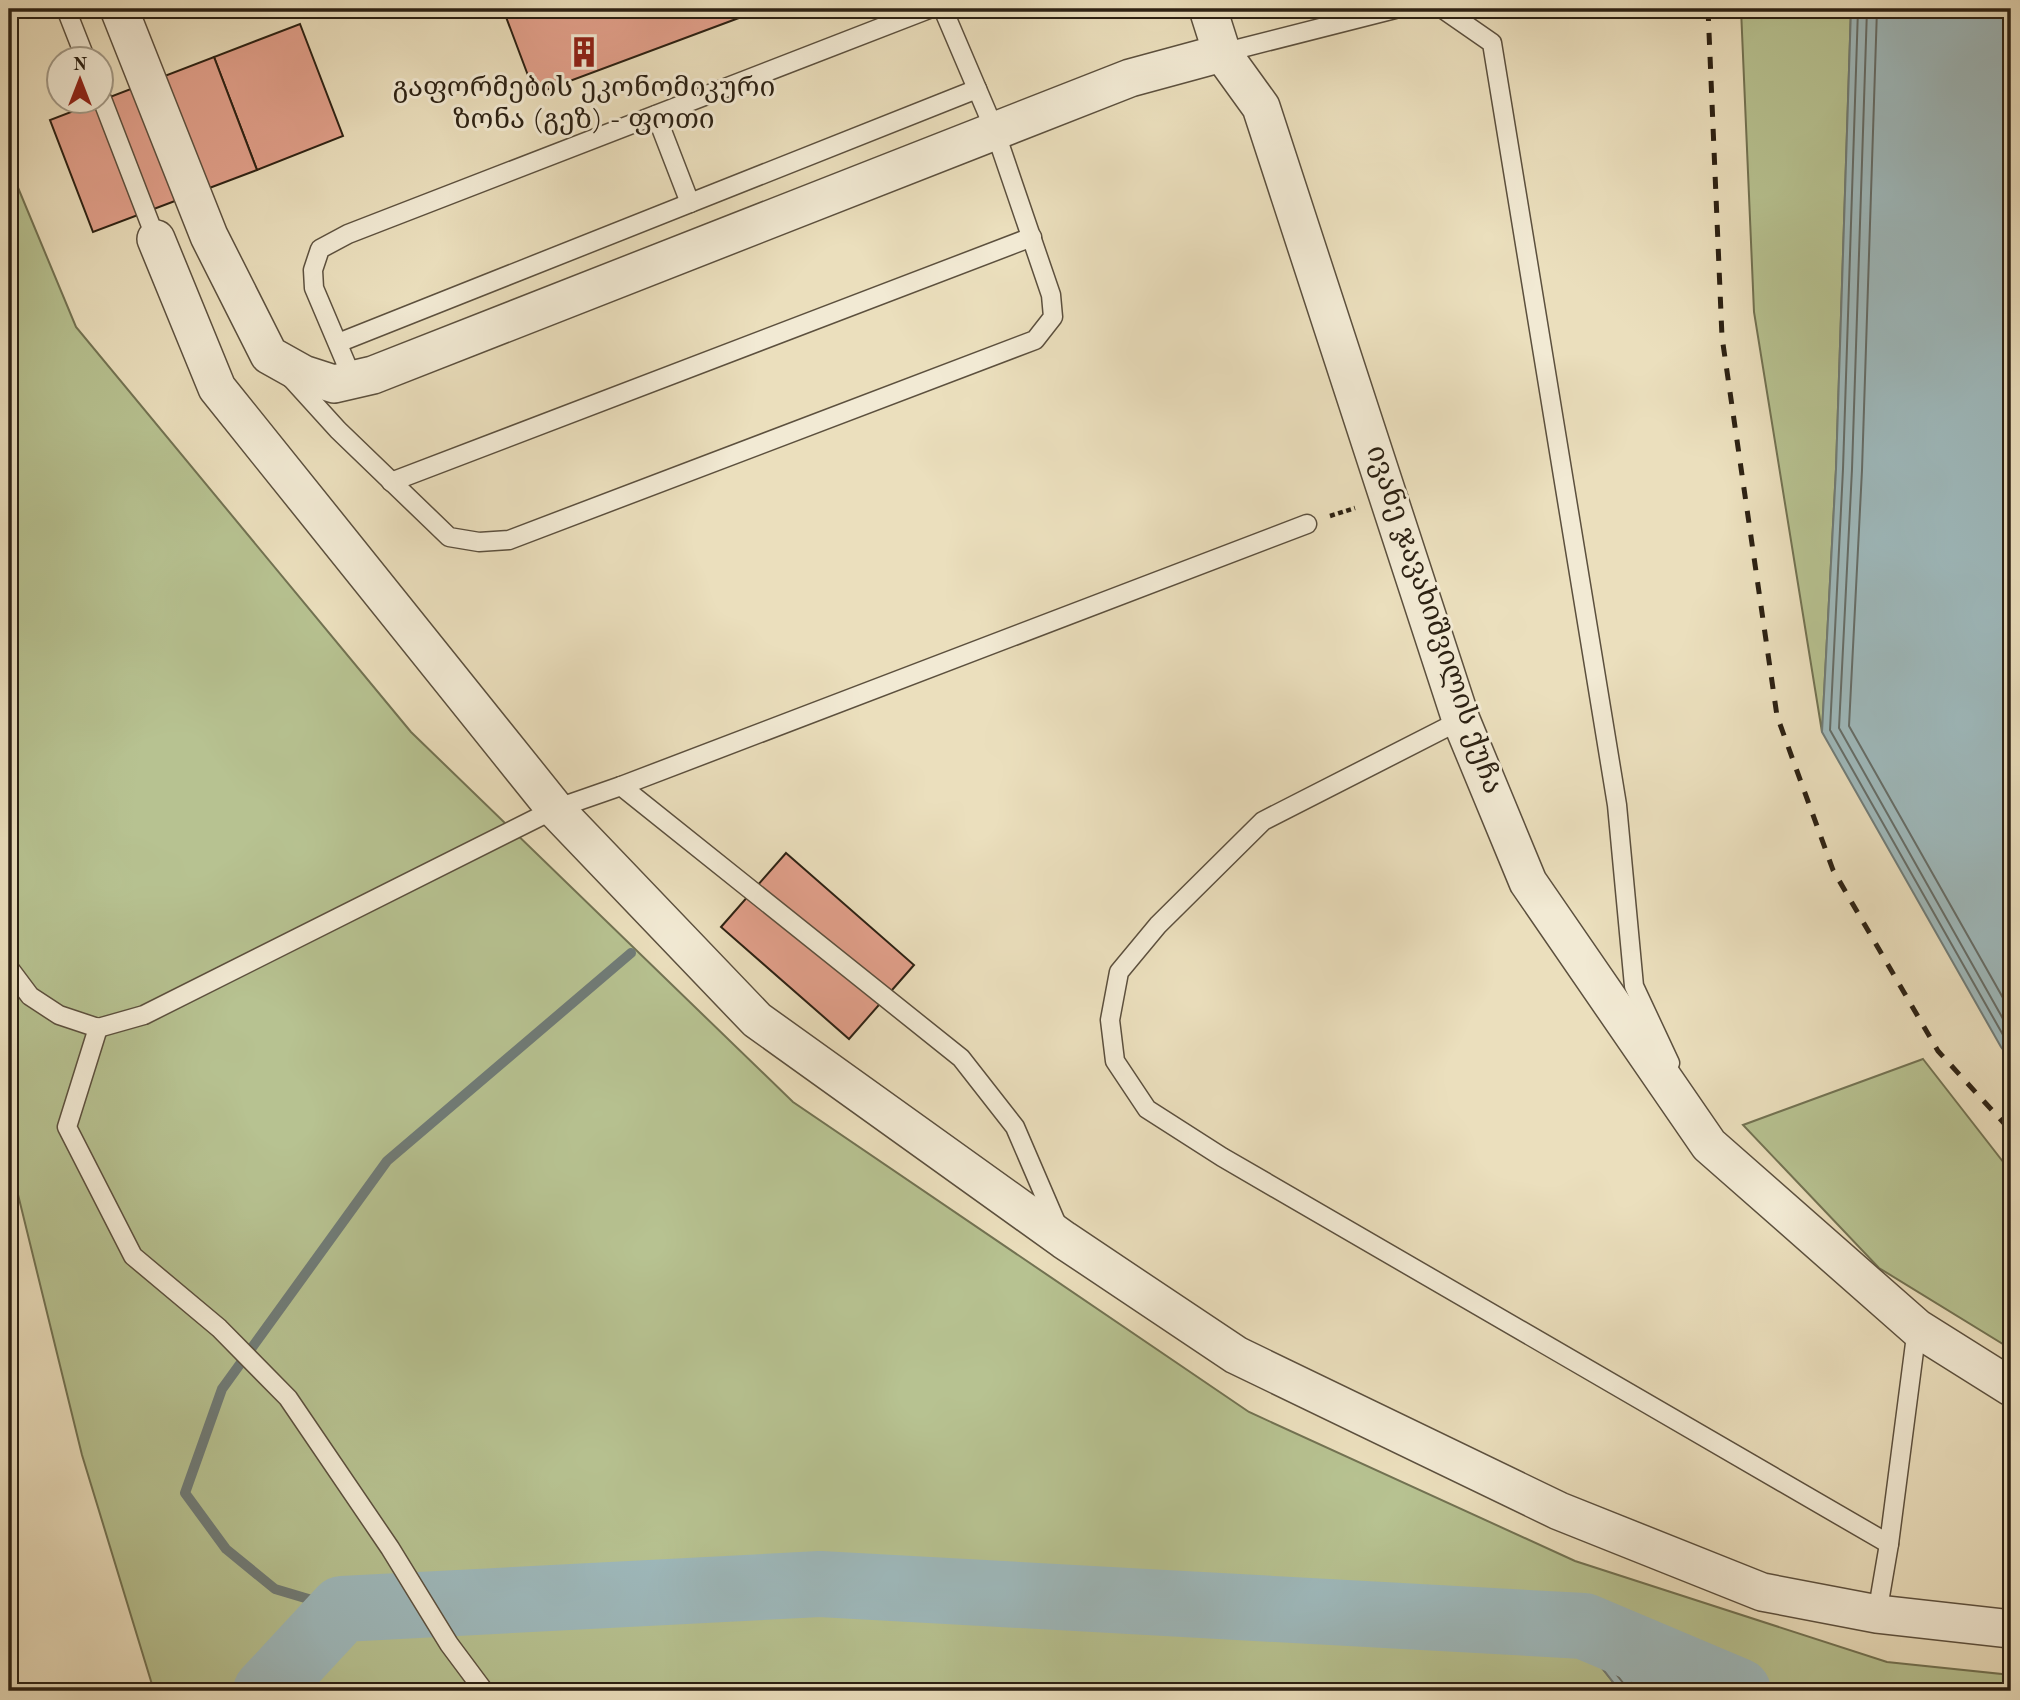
<svg xmlns="http://www.w3.org/2000/svg" width="2020" height="1700" viewBox="0 0 2020 1700" font-family="'Old Standard TT','Noto Serif Georgian',serif">
	<style>
		.green { fill: #b7c291; stroke: #727252; stroke-width: 2 }
		.water { fill: #9eb9bc; stroke: #707c78; stroke-width: 2 }
		.lines { fill: none; stroke-linecap: round; stroke-linejoin: round }
		.shore { stroke: #656d68; stroke-width: 2 }
		.stream { stroke: #707c78; stroke-width: 10 }
		.river { stroke: #9eb9bc; stroke-width: 66 }
		.building { fill: #e2a08b; stroke: #2c2113; stroke-width: 2 }
		.service-casing { stroke: #5c503e; stroke-width: 21 }
		.minor-casing { stroke: #5c503e; stroke-width: 40 }
		.path { stroke: #2c2113; stroke-width: 4.5; stroke-dasharray: 5 3.5; stroke-linecap: butt }
		.service { stroke: #f2ead4; stroke-width: 18 }
		.minor { stroke: #f2ead4; stroke-width: 37 }
		.rail { stroke: #2c2113; stroke-width: 5; stroke-dasharray: 12 12; stroke-linecap: butt }
		.labels { text-anchor: middle; dominant-baseline: central; stroke-width: 6; stroke-linejoin: round; paint-order: stroke }
		.poi-label { font-size: 28px; fill: #2c2113; stroke: #f2ead4 }
		.street-label { font-size: 28px; fill: #2c2113; stroke: #f2ead4 }
	</style>
	<rect width="100%" height="100%" fill="#ebdfbd"/>
	<filter id="stains"><feTurbulence type="fractalNoise" baseFrequency=".00286" numOctaves="4"/><feColorMatrix values="0 0 0 0 .2 0 0 0 0 .09 0 0 0 0 .02 0 0 0 .5 -.17"/></filter>
	<radialGradient id="worn" r=".72"><stop offset=".6" stop-color="#630" stop-opacity="0"/><stop offset="1" stop-color="#630" stop-opacity=".3"/></radialGradient>
	<g class="green">
		<path d="M1741,9H1851L1836,469L1822,732L1754,312Z"/>
		<path d="M9,166L76,327L411,732L793,1102L1249,1412L1575,1561L1887,1662L2011,1675V1691H1738L1584,1626L1570,1627L1620,1691H154L82,1455L9,1158Z"/>
		<path d="M1923,1059L2011,1172V1349L1879,1268L1743,1125Z"/>
	</g>
	<g class="water">
		<path d="M1851,9H2011V1060L2001,1047L1822,732L1836,469Z"/>
		<path d="M1584,1626L1738,1691H1620L1570,1627Z"/>
	</g>
	<g class="lines">
		<g class="shore">
			<path d="M1858,9L1843,469L1830,730L2011,1049"/>
			<path d="M1867,9L1852,469L1839,728L2011,1033"/>
			<path d="M1877,9L1862,470L1849,726L2011,1012"/>
			<path d="M1625,1691L1624,1684L1592,1644L1593,1639L1720,1691"/>
			<path d="M1634,1691L1632,1681L1619,1665L1621,1660L1697,1691"/>
		</g>
		<path class="stream" d="M342,1609L275,1589L226,1549L185,1493L222,1389L387,1161L631,953"/>
		<path class="river" d="M266,1691L342,1609L820,1584L1584,1626L1738,1691"/>
	</g>
	<g class="building">
		<path d="M503,9H763L535,94Z"/>
		<path d="M300,24L343,136L257,170L214,57Z"/>
		<path d="M214,57L257,170L93,232L50,120Z"/>
		<path d="M786,853L914,965L849,1039L721,927Z"/>
	</g>
	<g class="lines">
		<defs>
			<g id="service">
				<path d="M66,9L86,60"/>
				<path d="M1443,9L1492,43L1617,805L1634,986L1670,1063"/>
				<path d="M1222,53L1395,9"/>
				<path d="M102,99L156,239"/>
				<path d="M656,115L690,203"/>
				<path d="M338,343L977,89"/>
				<path d="M289,376L338,430L449,537L479,542L509,540L1035,340L1053,317L1051,295L995,131L943,9"/>
				<path d="M353,380L314,288L313,270L320,249L348,234L929,9"/>
				<path d="M391,482L1032,237"/>
				<path d="M1461,720L1263,821L1158,925L1119,972L1110,1020L1115,1061L1147,1109L1222,1157L1889,1544"/>
				<path d="M621,786L961,1058L1015,1127L1058,1227"/>
				<path d="M9,968L30,996L59,1015L98,1028L144,1015L555,809L621,786L1307,524"/>
				<path d="M98,1028L67,1127L133,1256L219,1328L288,1398L390,1548L449,1644L484,1691"/>
				<path d="M1877,1614L1889,1544L1917,1328"/>
			</g>
			<g id="minor">
				<path d="M119,9L209,236L269,355L303,374L334,384L373,375L1130,78L1222,53"/>
				<path d="M1208,9L1222,53L1261,107L1461,720L1528,882L1709,1145L1917,1328L2011,1387"/>
				<path d="M156,239L217,388L555,809L757,1020L1064,1240L1236,1355L1559,1511L1762,1592L1877,1614L2011,1629"/>
			</g>
		</defs>
		<use href="#service" class="service-casing"/>
		<use href="#minor" class="minor-casing"/>
		<path class="path" d="M1330,516L1355,508"/>
		<use href="#service" class="service"/>
		<use href="#minor" class="minor"/>
		<path class="rail" d="M1708,9L1722,337L1777,716L1833,870L1938,1051L2011,1131"/>
	</g>
	<defs>
		<symbol id="building-bare" viewBox="-9 -9 18 18"><path d="M-4-6H4V6H1V3H-1V6H-4ZM-2.5-4.3h1.7v1.8h-1.7ZM.8-4.3h1.7v1.8H.8ZM-2.5-1h1.7V.8h-1.7ZM.8-1h1.7V.8H.8Z" fill="#8f2418" stroke="#f2ead4" stroke-width="2.5" paint-order="stroke"/></symbol>
	</defs>
	<g fill-rule="evenodd">
		<use href="#building-bare" x="562" y="30" width="44" height="44"/>
	</g>
	<g class="labels">
		<g class="poi-label">
			<text x="584" y="89">გაფორმების ეკონომიკური<tspan x="584" dy="32">ზონა (გეზ) - ფოთი</tspan></text>
		</g>
		<g class="street-label">
			<text transform="translate(1433 620) rotate(71)">ივანე ჯავახიშვილის ქუჩა</text>
		</g>
	</g>
	<rect width="2020" height="1700" fill="none" stroke="#ebdfbd" stroke-width="35"/>
	<rect x="10" y="10" width="1999" height="1679" fill="none" stroke="#2c2113" stroke-width="3.5"/>
	<rect x="18" y="18" width="1985" height="1665" fill="none" stroke="#2c2113" stroke-width="2"/>
	<g transform="translate(80 80)"><circle r="33" fill="#f2ead4" stroke="#a39a87" stroke-width="2"/>
	<path d="M0-5L12 26L0 18L-12 26Z" fill="#8f2418"/>
	<text y="-10" font-size="19" font-weight="bold" text-anchor="middle" fill="#2c2113">N</text>
	</g>
	<rect width="100%" height="100%" filter="url(#stains)"/>
	<rect width="100%" height="100%" fill="url(#worn)"/>
</svg>
